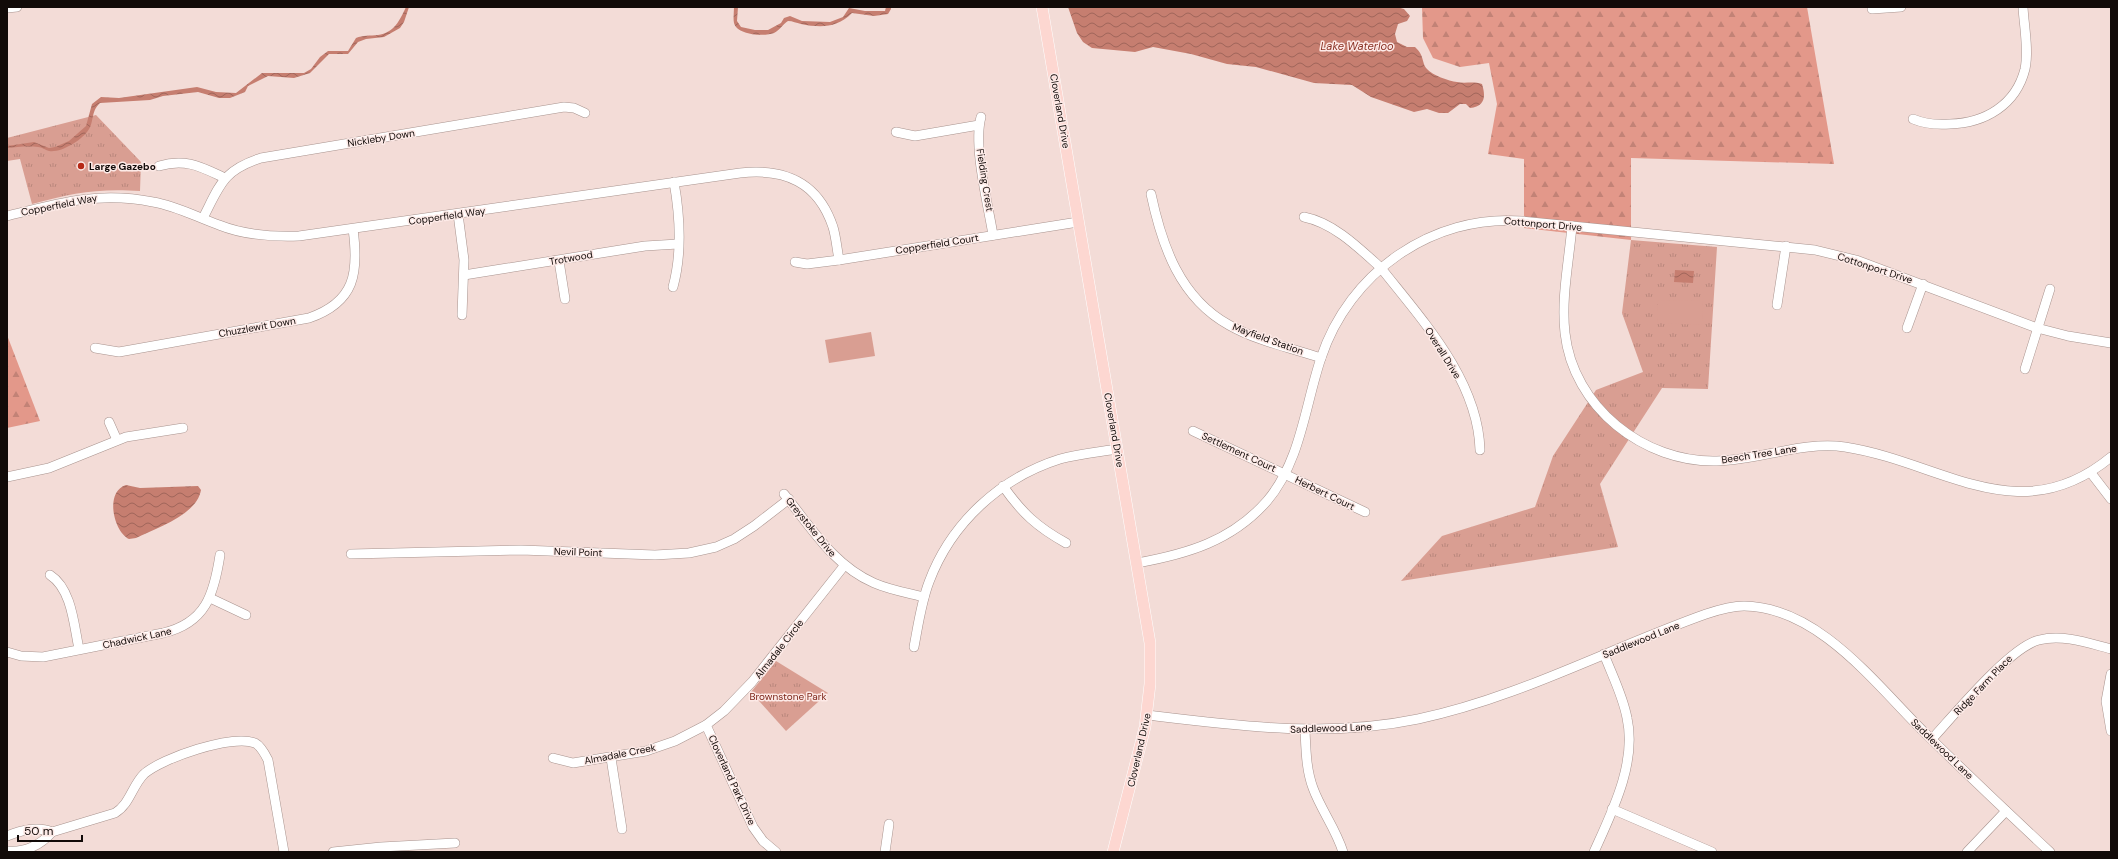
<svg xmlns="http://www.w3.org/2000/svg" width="2118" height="859" viewBox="0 0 2118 859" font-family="'DM Sans',sans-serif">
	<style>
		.forest { fill: url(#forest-firs) }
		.park { fill: url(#park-tufts) }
		.pitch { fill: #d99e92 }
		.water { fill: url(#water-waves) }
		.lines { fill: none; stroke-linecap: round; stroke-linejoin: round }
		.minor-casing { stroke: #a8938e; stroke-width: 10 }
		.major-casing { stroke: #fff; stroke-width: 12 }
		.minor { stroke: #fff; stroke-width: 9 }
		.major { stroke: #fdd7d1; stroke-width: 11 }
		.poi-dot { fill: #b62916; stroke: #fdeae7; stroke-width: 1.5 }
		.labels { text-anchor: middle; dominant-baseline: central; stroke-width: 3; stroke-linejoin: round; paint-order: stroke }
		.street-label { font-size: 10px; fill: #110a08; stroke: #fdeae7 }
		.poi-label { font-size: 10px; font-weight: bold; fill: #110a08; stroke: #fdeae7; text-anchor: start }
		.park-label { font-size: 10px; fill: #7c2519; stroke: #fdeae7 }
		.water-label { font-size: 11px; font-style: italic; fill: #8a3225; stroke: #fdeae7 }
	</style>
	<defs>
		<pattern id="forest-firs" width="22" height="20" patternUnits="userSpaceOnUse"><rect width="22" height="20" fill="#e3988a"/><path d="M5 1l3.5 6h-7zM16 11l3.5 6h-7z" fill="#c28276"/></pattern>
		<pattern id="park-tufts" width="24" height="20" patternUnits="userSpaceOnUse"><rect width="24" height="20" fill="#d99e92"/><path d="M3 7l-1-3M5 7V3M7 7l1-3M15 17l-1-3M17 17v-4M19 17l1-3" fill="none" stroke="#b9877c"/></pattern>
		<pattern id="water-waves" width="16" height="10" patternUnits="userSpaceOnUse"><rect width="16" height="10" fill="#c67e70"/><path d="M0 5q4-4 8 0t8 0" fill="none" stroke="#9f655a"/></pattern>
	</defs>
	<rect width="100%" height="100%" fill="#f3dcd7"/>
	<g class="forest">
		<path d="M1422,7H1807L1834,164L1631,158V240L1524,228V159L1488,154L1497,104L1489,63L1460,67L1433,58L1423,38Z"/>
		<path d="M7,335L40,421L7,428Z"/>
	</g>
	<g class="park">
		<path d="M96,115L141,162L140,191C98,188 72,193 32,204L20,159L7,161V138Z"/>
		<path d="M1631,240L1717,247L1708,389L1662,388L1600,484L1618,547L1401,581L1442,536L1535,507L1553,456L1596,390L1643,372L1622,313Z"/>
		<path d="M776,661L828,693L786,731L751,692Z"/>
	</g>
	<g class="pitch">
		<path d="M1658,300L1703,301L1702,325L1657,323Z"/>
		<path d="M871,332L875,356L829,363L825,340Z"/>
	</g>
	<g class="water">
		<path d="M406,7H409L404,22L400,28L384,37L366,39L358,42L348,54H329L310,73L294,78L268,76L248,86L245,92L230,98H219L198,92L163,96L150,100L100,103C90,112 95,123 87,132C80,141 61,153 49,151C45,150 42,147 38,147C27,146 17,147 7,148V146L34,142L49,148L55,147L69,141L86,126L92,104L101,97L119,98L197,87L216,92L236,93L262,73H304L311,69L320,57L328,51H348L356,38C363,35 370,36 378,35C394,33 400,20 406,7Z"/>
		<path d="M734,7H738L737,21L741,27L755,30H768L781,23L784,18L790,16L802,21L830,22L843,17L849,8L865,11H885L886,7H891V9L888,14L874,16L852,13C837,28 821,28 801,24C796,23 793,21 788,21C783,24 780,30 774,33C764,37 737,35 734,23C733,18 734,12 734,7Z"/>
		<path d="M1068,7H1397L1404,9L1410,16L1407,21L1398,24L1395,34L1397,42L1407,47H1415C1425,56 1421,62 1427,69C1432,75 1449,81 1457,82C1465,84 1473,81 1482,84C1486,97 1485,106 1470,108L1466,104H1460L1448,113H1439L1427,109L1414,112L1371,97L1352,85L1314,83L1256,67L1227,64L1191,54L1153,47L1135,52L1092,48L1083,42L1077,33Z"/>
		<path d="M1675,270L1694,271L1693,283L1674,282Z"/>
		<path d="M126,485L140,488L198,486L201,490C197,515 156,528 136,538L129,539C114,532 104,492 126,485Z"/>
	</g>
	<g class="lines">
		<defs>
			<g id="minor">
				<path d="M7,8L17,7"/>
				<path d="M1872,9L1901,7"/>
				<path d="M981,117C973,146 988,204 993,235"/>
				<path d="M1913,119C1925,124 1937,125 1950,124C1985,123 2016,105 2025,69C2029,50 2024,26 2023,7"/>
				<path d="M896,132L915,136L979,125"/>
				<path d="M159,166C186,158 201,167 225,178"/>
				<path d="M1151,194C1162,246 1180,298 1229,325C1257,341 1291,348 1321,358"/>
				<path d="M458,214L464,260L462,315"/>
				<path d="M7,216C59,203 99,191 153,202C177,206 196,217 219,225C244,235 272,237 299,236L740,173C785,168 818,182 833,227C836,237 837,249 839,260"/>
				<path d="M1304,217C1334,223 1359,248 1381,268C1422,320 1478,380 1480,450"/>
				<path d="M203,218C220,185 223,170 261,158L564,107L574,108L585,113"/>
				<path d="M1572,226C1569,261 1561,298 1565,333C1573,407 1644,463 1717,461C1760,460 1802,441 1845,447C1942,462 2019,533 2111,457"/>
				<path d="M559,261L565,299"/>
				<path d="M795,262L807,264L839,260L1078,222"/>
				<path d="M464,275L645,246L678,244"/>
				<path d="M673,287C682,254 680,216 674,182"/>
				<path d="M1777,305L1786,246"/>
				<path d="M1907,328L1923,284"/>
				<path d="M95,348L119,352L309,318C355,302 359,273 353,229"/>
				<path d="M2025,369L2050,289"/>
				<path d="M109,422L117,440"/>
				<path d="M1193,431L1365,512"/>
				<path d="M2091,473L2111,499"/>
				<path d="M7,477L49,468L126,437L183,428"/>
				<path d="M1003,486C1022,513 1037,527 1066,543"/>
				<path d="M784,494C811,527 833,565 874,583C890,590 908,593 924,597"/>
				<path d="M351,554L521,550L655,555L689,553L716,547L734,539L754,526L789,499"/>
				<path d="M1137,563C1187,554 1232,541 1267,501C1301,461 1305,405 1321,358C1349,273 1432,214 1522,221L1815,250L1856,260L2037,328L2068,336L2111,343"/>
				<path d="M50,575C72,589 74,626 79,649"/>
				<path d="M210,598L246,615"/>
				<path d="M914,647C918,626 921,603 929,582C951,523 1000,478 1060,459C1078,454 1098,452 1117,449"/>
				<path d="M7,652L21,656L43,657L163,633C206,623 214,594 220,555"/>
				<path d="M2111,674L2106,701L2111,731"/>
				<path d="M1147,715C1238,726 1327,738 1418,719C1518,698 1610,648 1706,614C1718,610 1731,606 1744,606C1819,607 1876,685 1925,733C1966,773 2008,813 2050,852"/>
				<path d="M706,725L753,827L763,841L776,852"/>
				<path d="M1305,730C1306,750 1306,769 1313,788C1321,810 1336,829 1343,852"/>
				<path d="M1932,739C1954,715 2010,647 2039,640C2063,634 2088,643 2111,649"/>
				<path d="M553,758L573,763L646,751L675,741L706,725L724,711L752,682L844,566"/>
				<path d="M611,758L622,829"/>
				<path d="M1612,809L1712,852"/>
				<path d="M7,836C22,830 37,826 52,832L115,813C130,804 132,786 144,774C162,758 232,734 255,743C261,746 265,754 268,760L284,852"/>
				<path d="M7,851C24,853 41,845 52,832"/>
				<path d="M333,852L381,847L455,843"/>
				<path d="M885,852L889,824"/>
				<path d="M1594,852C1612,812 1637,763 1627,718C1623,696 1612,675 1604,654"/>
				<path d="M1967,852L2006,811"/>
			</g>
			<path id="major" d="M1042,7L1150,643V684L1145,727L1113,852"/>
		</defs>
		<use href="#minor" class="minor-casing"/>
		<use href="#major" class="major-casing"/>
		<use href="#minor" class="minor"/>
		<use href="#major" class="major"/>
	</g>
	<circle class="poi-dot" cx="81" cy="166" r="4"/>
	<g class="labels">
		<g class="street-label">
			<text transform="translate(1060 111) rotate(80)">Cloverland Drive</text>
			<text transform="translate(381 138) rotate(-9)">Nickleby Down</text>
			<text transform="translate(985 180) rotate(81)">Fielding Crest</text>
			<text transform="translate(59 205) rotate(-11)">Copperfield Way</text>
			<text transform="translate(447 216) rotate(-8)">Copperfield Way</text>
			<text transform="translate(1543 224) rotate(5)">Cottonport Drive</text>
			<text transform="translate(937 244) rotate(-9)">Copperfield Court</text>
			<text transform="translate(571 258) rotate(-10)">Trotwood</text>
			<text transform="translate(1875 268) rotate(18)">Cottonport Drive</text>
			<text transform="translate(257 327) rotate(-10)">Chuzzlewit Down</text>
			<text transform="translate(1268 339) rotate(20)">Mayfield Station</text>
			<text transform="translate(1443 353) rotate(58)">Overall Drive</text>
			<text transform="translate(1114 430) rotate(80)">Cloverland Drive</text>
			<text transform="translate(1239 452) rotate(25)">Settlement Court</text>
			<text transform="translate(1759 454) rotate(-9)">Beech Tree Lane</text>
			<text transform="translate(1325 493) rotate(26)">Herbert Court</text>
			<text transform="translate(811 527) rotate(51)">Greystoke Drive</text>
			<text transform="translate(578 552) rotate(2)">Nevil Point</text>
			<text transform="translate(137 638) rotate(-12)">Chadwick Lane</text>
			<text transform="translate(1641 640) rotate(-22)">Saddlewood Lane</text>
			<text transform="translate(779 649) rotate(-52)">Almadale Circle</text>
			<text transform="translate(1983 685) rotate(-46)">Ridge Farm Place</text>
			<text transform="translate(1331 728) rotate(-2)">Saddlewood Lane</text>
			<text transform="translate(1942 749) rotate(44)">Saddlewood Lane</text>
			<text transform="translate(1139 750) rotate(-77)">Cloverland Drive</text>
			<text transform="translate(620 754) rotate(-11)">Almadale Creek</text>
			<text transform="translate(732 780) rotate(65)">Cloverland Park Drive</text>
		</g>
		<g class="poi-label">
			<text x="89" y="166">Large Gazebo</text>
		</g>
		<g class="park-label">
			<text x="788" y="696">Brownstone Park</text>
		</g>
		<g class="water-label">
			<text x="1357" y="46">Lake Waterloo</text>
		</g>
	</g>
	<rect width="2118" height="859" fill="none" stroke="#110a08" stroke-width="16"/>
	<path d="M18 835v6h64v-6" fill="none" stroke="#110a08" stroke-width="2"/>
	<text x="24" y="835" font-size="12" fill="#110a08" stroke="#fdeae7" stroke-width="3" paint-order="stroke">50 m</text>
</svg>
